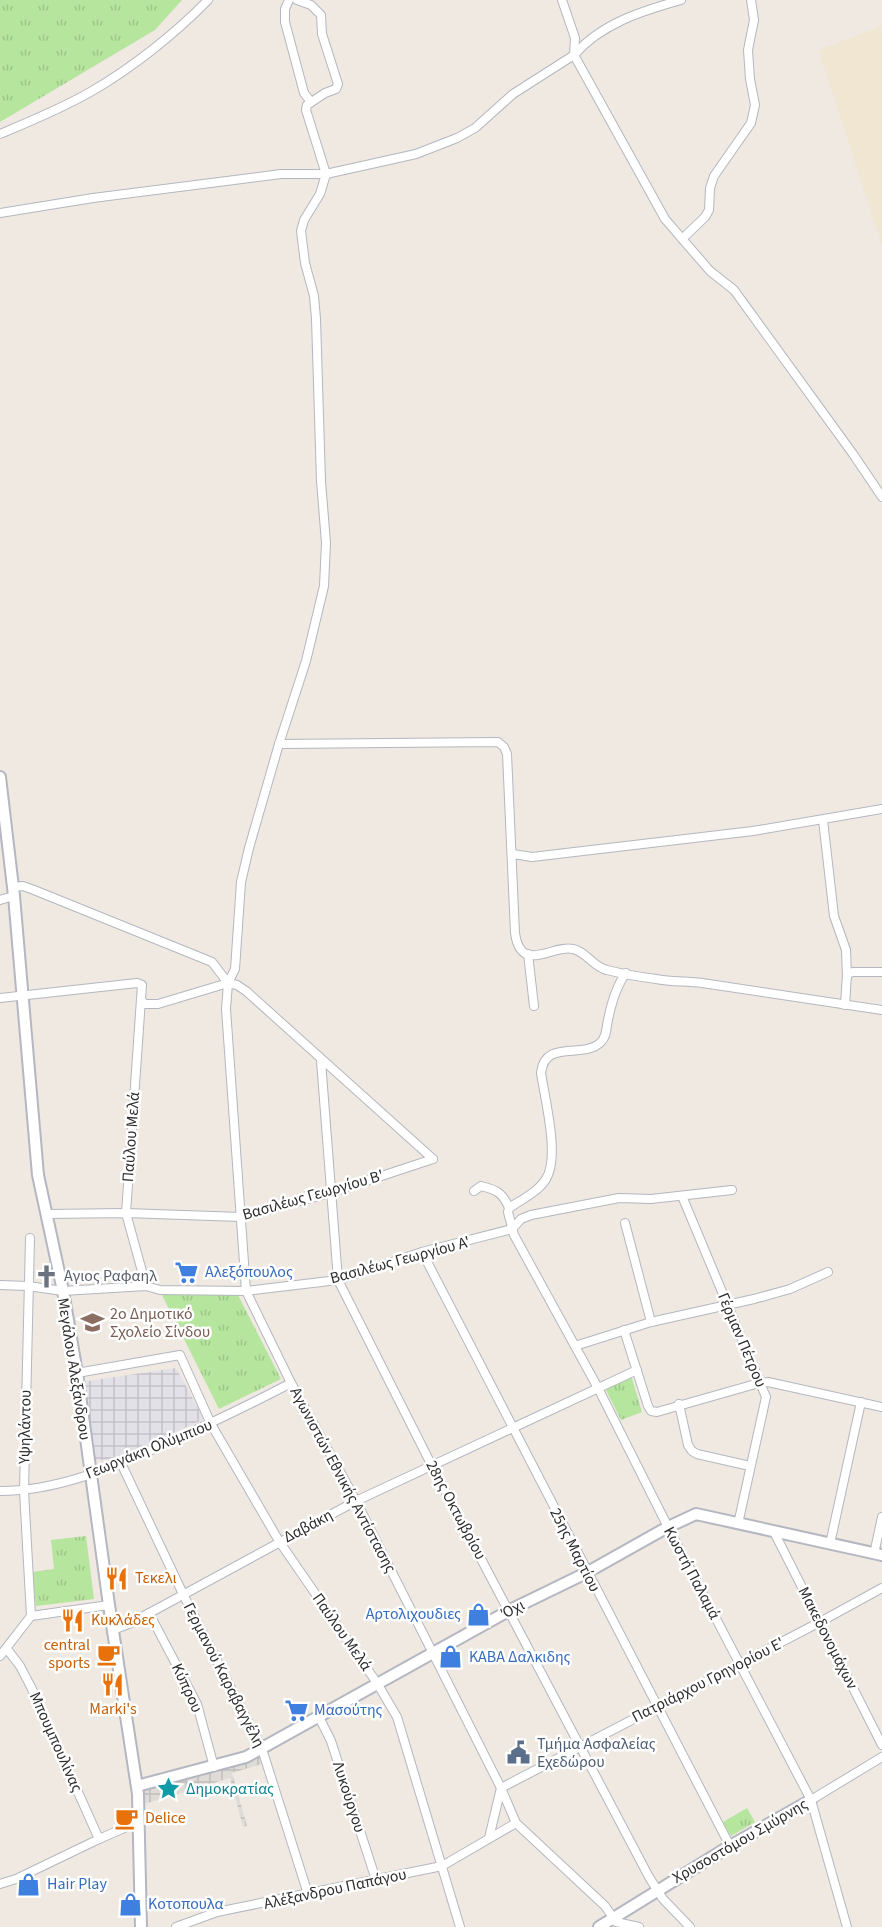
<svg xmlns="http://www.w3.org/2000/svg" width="882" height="1927" viewBox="0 0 882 1927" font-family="'Source Sans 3',sans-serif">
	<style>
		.industrial { fill: url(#industrial-grid) }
		.education { fill: #f0e6d1 }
		.grass { fill: url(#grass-tufts) }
		.plaza { fill: url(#plaza-grid) }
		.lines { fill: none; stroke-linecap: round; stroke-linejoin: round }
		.street-casing { stroke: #b4b7c1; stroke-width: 10 }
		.secondary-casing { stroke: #b4b7c1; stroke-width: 14 }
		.street { stroke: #fff; stroke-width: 8 }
		.secondary { stroke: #fff; stroke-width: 10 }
		.labels { text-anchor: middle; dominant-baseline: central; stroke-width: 5; stroke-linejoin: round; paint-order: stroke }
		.street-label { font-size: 16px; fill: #2e2e2e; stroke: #fff }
		.shop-label { font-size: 16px; fill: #366cbe; stroke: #fff; text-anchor: start }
		.worship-label { font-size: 16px; fill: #5b616d; stroke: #fff; text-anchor: start }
		.education-label { font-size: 16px; fill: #785e54; stroke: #fff; text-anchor: start }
		.food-label { font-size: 16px; fill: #c56008; stroke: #fff; text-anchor: start }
		.service-label { font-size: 16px; fill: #4e5e75; stroke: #fff; text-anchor: start }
		.culture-label { font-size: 16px; fill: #0d838f; stroke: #fff; text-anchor: start }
	</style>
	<defs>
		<pattern id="industrial-grid" width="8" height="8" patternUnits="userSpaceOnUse" patternTransform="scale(1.5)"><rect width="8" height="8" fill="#e3e1e8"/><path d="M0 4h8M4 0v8" fill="none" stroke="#c3c1c7"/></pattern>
		<pattern id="grass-tufts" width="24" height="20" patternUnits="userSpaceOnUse" patternTransform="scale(1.5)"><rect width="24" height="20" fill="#b6e59e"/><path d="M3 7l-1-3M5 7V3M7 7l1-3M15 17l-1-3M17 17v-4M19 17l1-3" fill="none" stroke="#9dc588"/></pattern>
		<pattern id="plaza-grid" width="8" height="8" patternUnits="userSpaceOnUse" patternTransform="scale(1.5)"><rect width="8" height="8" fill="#dfdcd8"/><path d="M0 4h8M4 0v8" fill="none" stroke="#c0bdba"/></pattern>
	</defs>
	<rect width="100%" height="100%" fill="#efe9e1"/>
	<path class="industrial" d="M176,1368L204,1419L118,1459L93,1461L81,1382Z"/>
	<path class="education" d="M882,26V246L819,50Z"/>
	<g class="grass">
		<path d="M0,0H182L155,30L0,122Z"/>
		<path d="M162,1295H238L281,1379L219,1409Z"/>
		<path d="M631,1375L642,1412L621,1420L605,1388Z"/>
		<path d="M86,1536L94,1599L36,1606L32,1572L54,1569L51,1540Z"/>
		<path d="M747,1808L755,1822L731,1836L723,1822Z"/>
	</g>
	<path class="plaza" d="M259,1754L262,1764L232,1773L247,1826L243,1827L230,1778L144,1804L143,1783Z"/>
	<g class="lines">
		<defs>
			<g id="street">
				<path d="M289,0L285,9V22L304,93L311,102"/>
				<path d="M297,0L311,5L321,15L322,34L338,84L336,89L325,93L307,105L306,110L326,174L320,194L304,220L301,231L305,263L314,296L316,319L321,481L326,543L324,586L306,661L279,744L249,848L241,882L235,969L228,983L226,1009L246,1291L291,1383L356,1501L501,1788L516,1823L605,1906L616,1922L639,1927"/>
				<path d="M681,0C642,11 602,23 574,55L665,219L710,271L734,290L853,454L882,497"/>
				<path d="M0,134C31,121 63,108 92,91C132,68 176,33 208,0"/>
				<path d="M0,213L93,198L281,174H326L416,154L457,138L475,128L513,94L574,55L575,38L562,0"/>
				<path d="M682,239L705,217L709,210L710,188L714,176L751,123L755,105L750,79L748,50L754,20L751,0"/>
				<path d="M279,744L498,742L504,747L507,754L515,933C521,975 553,944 573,949C587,952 593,967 607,970C623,974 640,977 656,979C671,982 687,981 702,983C762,992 822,1001 882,1010"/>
				<path d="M823,820L834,916L846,950L847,977"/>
				<path d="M513,854L532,857L753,831L882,809"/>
				<path d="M13,887L23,886L34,890L212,962L228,983L237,985L246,991L433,1159"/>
				<path d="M0,900L14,896"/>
				<path d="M528,954L534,1006"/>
				<path d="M626,973C617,985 611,1005 608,1020C606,1028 607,1036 601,1042C583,1060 545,1038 541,1073C545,1100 560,1157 546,1179C538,1192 521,1200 509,1208L508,1212L514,1235L598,1388L668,1527L811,1800L847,1927"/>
				<path d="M0,998L137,983L142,985L126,1213L146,1286"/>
				<path d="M141,1000L145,1004H158L228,983"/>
				<path d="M845,1005L847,974L853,972H882"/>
				<path d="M321,1061L338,1280L432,1466L649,1877L663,1899L690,1927"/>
				<path d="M474,1191L481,1186C497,1190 503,1193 509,1208"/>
				<path d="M682,1196L766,1397L738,1524"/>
				<path d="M46,1214L126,1213L241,1217L330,1193L433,1159"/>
				<path d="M625,1223L651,1322"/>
				<path d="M512,1229L521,1219L531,1215L619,1198L651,1199L732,1190"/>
				<path d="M422,1252L730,1846"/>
				<path d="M0,1285L28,1286L63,1291L146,1286L160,1290L246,1291L338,1280L422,1252L512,1229"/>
				<path d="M624,1330L648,1406L651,1411L657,1412L759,1383L768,1382L882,1407"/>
				<path d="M575,1346L651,1322L754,1299L790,1289L828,1272"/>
				<path d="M77,1373L180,1355L211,1424L279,1541L377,1683L397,1717L460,1927"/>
				<path d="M679,1404L688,1445L692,1451L697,1454L750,1466"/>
				<path d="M121,1463L183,1594L262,1749L308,1894"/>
				<path d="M0,1491C56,1491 108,1469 158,1447C203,1427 247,1406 291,1383"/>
				<path d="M774,1532L882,1745"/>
				<path d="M830,1544L861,1402"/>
				<path d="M874,1554L882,1517"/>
				<path d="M149,1613L197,1704L214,1767"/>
				<path d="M31,1616L109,1605"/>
				<path d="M113,1630L131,1623L356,1501L637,1370"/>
				<path d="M7,1649L20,1666L31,1687L99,1839"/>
				<path d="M0,1656L31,1616L24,1491L30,1238"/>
				<path d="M318,1715L331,1741L376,1880"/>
				<path d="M501,1788L820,1622L882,1588"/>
				<path d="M811,1800L882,1757"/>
				<path d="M489,1838L501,1788"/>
				<path d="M0,1884L16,1879L99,1839L138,1822"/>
				<path d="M176,1927L217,1912L442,1866L516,1823"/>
			</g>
			<g id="secondary">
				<path d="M0,777L14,896L38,1175L63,1291L77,1373L109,1605L138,1794L141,1927"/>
				<path d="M137,1786L246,1757L510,1610L586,1573L668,1527L696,1514L882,1555"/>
				<path d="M599,1927L730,1846L811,1800"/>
			</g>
		</defs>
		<use href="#street" class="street-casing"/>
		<use href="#secondary" class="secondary-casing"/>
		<use href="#street" class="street"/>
		<use href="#secondary" class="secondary"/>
	</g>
	<defs>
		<symbol id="supermarket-bare" viewBox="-9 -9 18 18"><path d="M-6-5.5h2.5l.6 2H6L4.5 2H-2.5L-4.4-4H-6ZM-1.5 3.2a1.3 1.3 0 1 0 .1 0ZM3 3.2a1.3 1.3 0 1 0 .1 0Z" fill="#3f7fe0" stroke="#fff" stroke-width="2.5" paint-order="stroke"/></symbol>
		<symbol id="church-bare" viewBox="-9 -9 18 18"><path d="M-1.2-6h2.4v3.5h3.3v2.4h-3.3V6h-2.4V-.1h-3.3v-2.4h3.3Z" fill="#6b7280" stroke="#fff" stroke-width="2.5" paint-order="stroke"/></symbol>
		<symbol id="school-bare" viewBox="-9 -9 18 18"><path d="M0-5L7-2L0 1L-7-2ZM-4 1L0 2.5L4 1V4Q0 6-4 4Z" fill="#8d6e63" stroke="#fff" stroke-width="2.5" paint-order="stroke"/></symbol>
		<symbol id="restaurant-bare" viewBox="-9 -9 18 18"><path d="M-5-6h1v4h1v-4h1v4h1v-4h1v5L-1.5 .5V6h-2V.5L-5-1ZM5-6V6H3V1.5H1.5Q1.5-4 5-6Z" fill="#e8710a" stroke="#fff" stroke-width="2.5" paint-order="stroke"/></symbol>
		<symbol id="shop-bare" viewBox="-9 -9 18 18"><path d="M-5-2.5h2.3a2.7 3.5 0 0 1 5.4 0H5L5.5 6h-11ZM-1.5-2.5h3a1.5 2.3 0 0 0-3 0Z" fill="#3f7fe0" stroke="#fff" stroke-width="2.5" paint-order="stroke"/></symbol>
		<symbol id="cafe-bare" viewBox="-9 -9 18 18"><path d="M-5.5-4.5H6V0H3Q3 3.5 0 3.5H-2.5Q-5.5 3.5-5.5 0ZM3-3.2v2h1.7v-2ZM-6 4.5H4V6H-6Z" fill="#e8710a" stroke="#fff" stroke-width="2.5" paint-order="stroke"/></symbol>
		<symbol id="civic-bare" viewBox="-9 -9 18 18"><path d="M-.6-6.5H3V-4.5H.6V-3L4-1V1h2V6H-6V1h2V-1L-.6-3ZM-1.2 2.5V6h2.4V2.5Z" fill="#5c6f8a" stroke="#fff" stroke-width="2.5" paint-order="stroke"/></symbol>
		<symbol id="sight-bare" viewBox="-9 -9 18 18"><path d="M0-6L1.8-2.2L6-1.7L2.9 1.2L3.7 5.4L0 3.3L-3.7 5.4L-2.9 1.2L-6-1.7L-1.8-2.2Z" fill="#0f9aa8" stroke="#fff" stroke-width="2.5" paint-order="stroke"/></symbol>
	</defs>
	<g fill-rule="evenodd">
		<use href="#supermarket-bare" x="170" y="1256" width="33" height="33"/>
		<use href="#church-bare" x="30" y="1260" width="33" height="33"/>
		<use href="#school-bare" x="76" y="1306" width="33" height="33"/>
		<use href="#restaurant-bare" x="100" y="1562" width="33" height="33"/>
		<use href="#shop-bare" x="462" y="1598" width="33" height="33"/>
		<use href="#restaurant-bare" x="56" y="1604" width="33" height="33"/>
		<use href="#cafe-bare" x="92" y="1638" width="33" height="33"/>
		<use href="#shop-bare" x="434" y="1640" width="33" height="33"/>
		<use href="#restaurant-bare" x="96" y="1668" width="33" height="33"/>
		<use href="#supermarket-bare" x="280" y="1694" width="33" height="33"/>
		<use href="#civic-bare" x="502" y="1736" width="33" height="33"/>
		<use href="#sight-bare" x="152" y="1772" width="33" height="33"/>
		<use href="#cafe-bare" x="110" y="1802" width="33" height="33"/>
		<use href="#shop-bare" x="12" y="1868" width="33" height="33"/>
		<use href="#shop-bare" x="114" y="1888" width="33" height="33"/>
	</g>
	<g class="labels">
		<g class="street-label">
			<text transform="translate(131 1137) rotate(-86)">Παύλου Μελά</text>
			<text transform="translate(313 1195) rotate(-16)">Βασιλέως Γεωργίου Β'</text>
			<text transform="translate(400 1260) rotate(-15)">Βασιλέως Γεωργίου Α'</text>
			<text transform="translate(742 1340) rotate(67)">Γέρμαν Πέτρου</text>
			<text transform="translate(74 1369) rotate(81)">Μεγάλου Αλεξάνδρου</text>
			<text transform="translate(25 1427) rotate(-89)">Υψηλάντου</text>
			<text transform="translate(149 1449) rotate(-22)">Γεωργάκη Ολύμπιου</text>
			<text transform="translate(343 1480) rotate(62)">Αγωνιστών Εθνικής Αντίστασης</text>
			<text transform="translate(456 1510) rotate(62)">28ης Οκτωβρίου</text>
			<text transform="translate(308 1526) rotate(-28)">Δαβάκη</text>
			<text transform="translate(575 1550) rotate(63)">25ης Μαρτίου</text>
			<text transform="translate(692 1573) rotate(62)">Κωστή Παλαμά</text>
			<text transform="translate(513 1609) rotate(-27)">Όχι</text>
			<text transform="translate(342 1632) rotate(55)">Παύλου Μελά</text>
			<text transform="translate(828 1638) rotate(63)">Μακεδονομάχων</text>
			<text transform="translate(224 1675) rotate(63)">Γερμανού Καραβαγγέλη</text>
			<text transform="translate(708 1680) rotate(-27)">Πατριάρχου Γρηγορίου Ε'</text>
			<text transform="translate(187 1688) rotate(65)">Κύπρου</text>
			<text transform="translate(56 1742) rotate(66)">Μπουμπουλίνας</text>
			<text transform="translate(349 1797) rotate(72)">Λυκούργου</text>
			<text transform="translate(740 1841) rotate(-30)">Χρυσοστόμου Σμύρνης</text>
			<text transform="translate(335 1889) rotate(-12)">Αλέξανδρου Παπάγου</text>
		</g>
		<g class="shop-label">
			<text x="205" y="1272">Αλεξόπουλος</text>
			<text x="461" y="1614" text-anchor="end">Αρτολιχουδιες</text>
			<text x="469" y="1657">ΚΑΒΑ Δαλκιδης</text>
			<text x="314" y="1710">Μασούτης</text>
			<text x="47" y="1884">Hair Play</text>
			<text x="148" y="1904">Κοτοπουλα</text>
		</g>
		<g class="worship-label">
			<text x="64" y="1276">Αγιος Ραφαηλ</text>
		</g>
		<g class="education-label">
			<text x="110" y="1314">2o Δημοτικό<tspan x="110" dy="18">Σχολείο Σίνδου</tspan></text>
		</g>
		<g class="food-label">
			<text x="135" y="1578">Τεκελι</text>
			<text x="91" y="1620">Κυκλάδες</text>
			<text x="90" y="1645" text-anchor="end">central<tspan x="90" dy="18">sports</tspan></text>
			<text x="113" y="1709" text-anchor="middle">Marki's</text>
			<text x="145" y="1818">Delice</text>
		</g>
		<g class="service-label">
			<text x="537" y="1744">Τμήμα Ασφαλείας<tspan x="537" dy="18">Εχεδώρου</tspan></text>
		</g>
		<g class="culture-label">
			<text x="186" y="1789">Δημοκρατίας</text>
		</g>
	</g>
</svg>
